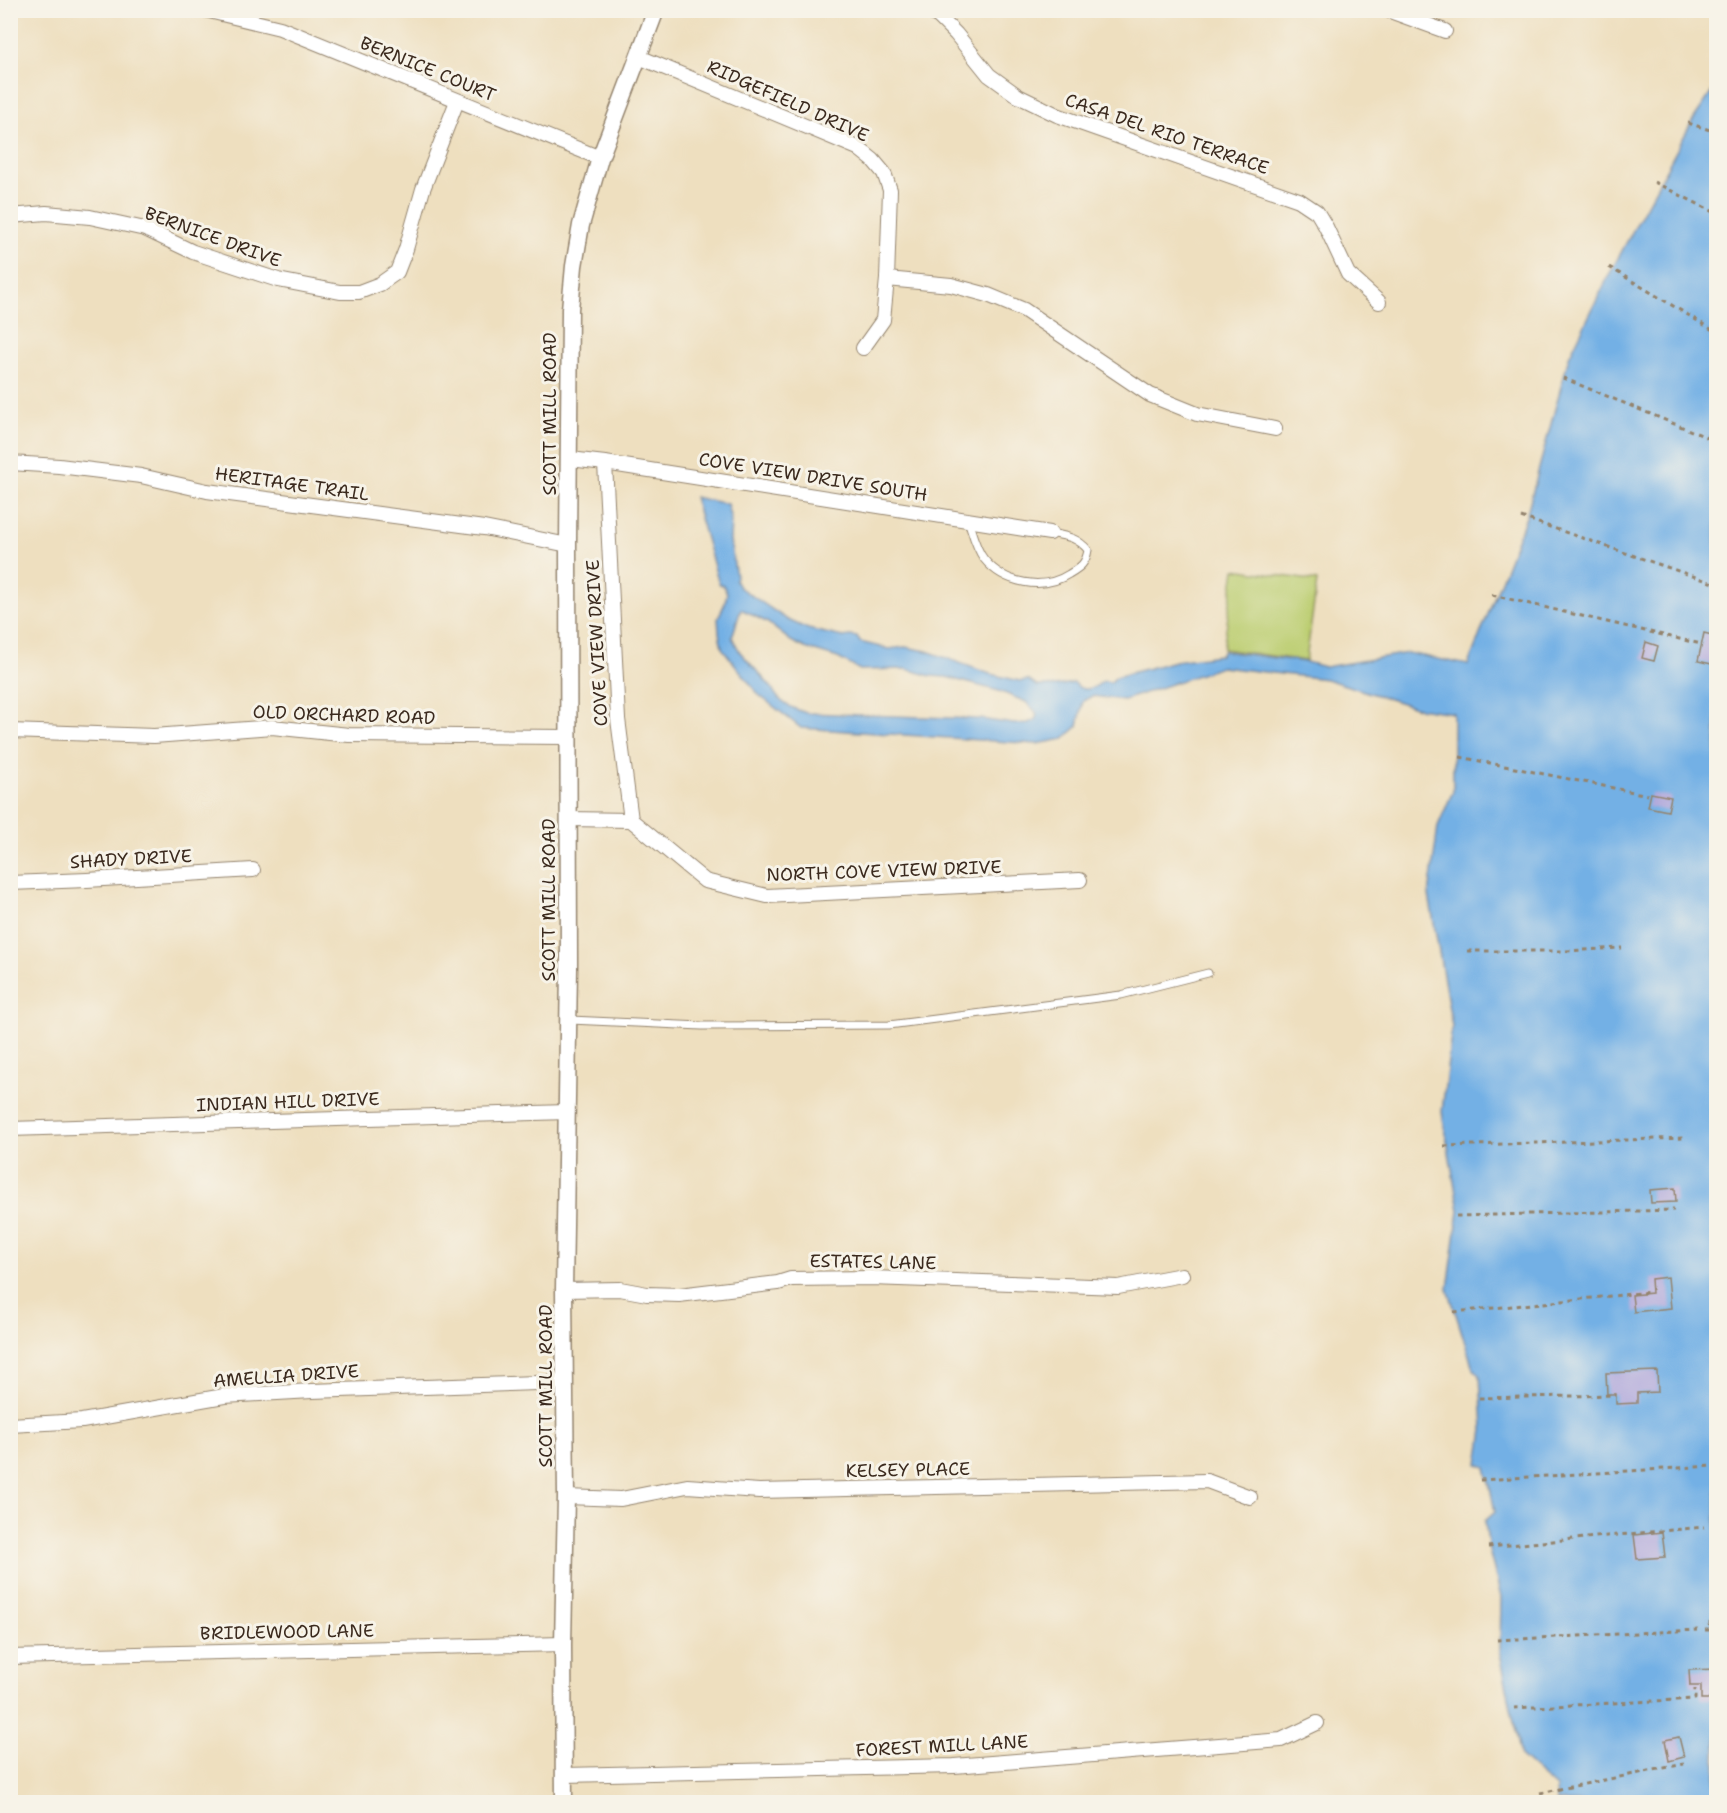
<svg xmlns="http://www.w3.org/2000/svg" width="1727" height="1813" viewBox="0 0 1727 1813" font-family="'Shantell Sans',sans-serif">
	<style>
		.green { fill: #bbcd70; stroke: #7b7c47; stroke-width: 1.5 }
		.water { fill: #73b0e5; stroke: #576d82; stroke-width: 1.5; fill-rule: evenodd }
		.building { fill: #b2abdc }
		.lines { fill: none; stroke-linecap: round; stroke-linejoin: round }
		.service-casing { stroke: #94846e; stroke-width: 9 }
		.minor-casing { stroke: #94846e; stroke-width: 16 }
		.tertiary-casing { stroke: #94846e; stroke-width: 19 }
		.path { stroke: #94846e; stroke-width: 3; stroke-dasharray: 4.5 4.5; stroke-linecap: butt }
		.service { stroke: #fff; stroke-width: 7 }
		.minor { stroke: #fff; stroke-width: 14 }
		.tertiary { stroke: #fff; stroke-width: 16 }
		.labels { text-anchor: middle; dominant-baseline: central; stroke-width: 6; stroke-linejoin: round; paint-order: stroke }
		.street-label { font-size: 18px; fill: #3b2a1e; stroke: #f7f3e8 }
	</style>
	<rect width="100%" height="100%" fill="#f7f3e8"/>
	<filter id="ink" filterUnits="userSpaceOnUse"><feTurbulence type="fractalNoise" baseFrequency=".0167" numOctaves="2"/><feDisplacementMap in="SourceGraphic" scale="12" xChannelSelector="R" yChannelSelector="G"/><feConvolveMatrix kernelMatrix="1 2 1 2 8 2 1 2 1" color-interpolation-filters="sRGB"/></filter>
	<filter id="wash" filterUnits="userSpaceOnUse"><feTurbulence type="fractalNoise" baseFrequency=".008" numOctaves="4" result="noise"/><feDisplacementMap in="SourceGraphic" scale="24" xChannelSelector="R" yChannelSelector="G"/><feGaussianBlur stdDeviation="1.35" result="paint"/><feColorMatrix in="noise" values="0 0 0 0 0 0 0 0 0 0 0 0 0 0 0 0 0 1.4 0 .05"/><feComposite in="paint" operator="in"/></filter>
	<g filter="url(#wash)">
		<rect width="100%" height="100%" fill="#eedfbf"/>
		<path class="green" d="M1235,569L1317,581L1306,661L1223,649Z"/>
		<path class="water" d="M1716,86V1802H1557L1556,1788L1521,1757L1500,1653L1501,1597L1489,1550L1485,1521L1495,1512L1486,1467L1478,1464L1483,1430L1480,1375L1473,1368L1448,1289L1459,1210L1442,1112L1452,1026L1429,895L1438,826L1453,791V713L1418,708L1326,679L1221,667L1124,700L1092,696L1083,701L1078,726L1063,739L1037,744L801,728L759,695L722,648L719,633L718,618L725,603L727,593L723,585L719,584L694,497L727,504L731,520L730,541L736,576L735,580L739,587L788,620L808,629L843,637L850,636L857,637L860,642L889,649L905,647L927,651L990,674L1020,681L1028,680L1037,686H1055L1074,683C1083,693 1094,689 1103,681L1111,682L1116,677L1175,661L1220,655L1223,651L1306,662L1325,667L1408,653L1468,665L1526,517L1569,357L1610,273L1693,120ZM741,609L768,623L791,641L805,648L838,658L860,670L906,669L931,676L946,677L999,691L1026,702L1035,711L1037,714L1035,720L1028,723L1014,724L980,719L807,713C793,709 778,703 772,688L740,652L732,637Z"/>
		<g id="blocks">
			<g class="building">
				<path d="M1704,633L1716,636V665L1698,661Z"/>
				<path d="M1646,642L1658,646L1654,661L1642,658Z"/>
				<path d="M1651,793L1671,797L1668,811L1648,807Z"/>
				<path d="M1675,1188L1676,1202L1651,1203L1650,1190Z"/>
				<path d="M1668,1277L1671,1308L1634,1312L1632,1295L1652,1293L1651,1279Z"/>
				<path d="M1657,1371L1658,1392L1637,1393V1403L1616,1404V1394H1607L1606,1373Z"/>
				<path d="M1662,1532L1665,1557L1637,1559L1634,1535Z"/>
				<path d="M1716,1669V1699H1701V1686H1690L1689,1670Z"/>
				<path d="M1679,1737L1684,1757L1669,1761L1665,1740Z"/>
			</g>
		</g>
	</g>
	<g filter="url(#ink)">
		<use href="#blocks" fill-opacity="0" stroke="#94846e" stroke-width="1.5"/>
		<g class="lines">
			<defs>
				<g id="service">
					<path d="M968,520C972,532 976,549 984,559C1004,584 1043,591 1069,574C1081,567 1086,563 1088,550C1077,537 1066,536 1050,533"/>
					<path d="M570,1020L702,1026L889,1025L1121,995L1208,973"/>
				</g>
				<g id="minor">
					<path d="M205,10L280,28L600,158"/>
					<path d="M927,10L939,17L956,34L989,75L1018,96L1057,115L1299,200L1317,212L1326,227L1348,274L1379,302"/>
					<path d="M1387,10L1445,31"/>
					<path d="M639,57L858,148L873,160L884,173L890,190L887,279L883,320L863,348"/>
					<path d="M10,216L46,213L90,217L145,229L193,252L278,280L340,292H359L380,284L397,272L406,249L423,189L457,101"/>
					<path d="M887,279L951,285L988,295L1024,310L1150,395L1197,414L1275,429"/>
					<path d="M570,459L605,463L1050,533"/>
					<path d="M10,463L59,466L141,476L207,491L484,528L568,545"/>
					<path d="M605,463L618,719L631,820"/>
					<path d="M10,731L154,736L272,727L349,735L568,737"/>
					<path d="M568,819L631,820L705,881L767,896L1080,880"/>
					<path d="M10,883L87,880L253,870"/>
					<path d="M10,1129L567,1112"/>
					<path d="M564,1290L620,1289L647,1294L679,1295L778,1283L791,1279L871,1278L1118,1287L1182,1275"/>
					<path d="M10,1425L82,1421L224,1396L312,1391L565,1382"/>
					<path d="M566,1497L621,1499L687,1486L759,1491L1207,1481L1250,1497"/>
					<path d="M10,1657L563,1644"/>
					<path d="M565,1775L954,1766L1281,1740L1317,1723"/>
				</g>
				<path id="tertiary" d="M564,1802L563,1644L566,1497L564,1290L569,969L568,545L570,309L574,266L581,225L600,158L656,10"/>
			</defs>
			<use href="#service" class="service-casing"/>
			<use href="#minor" class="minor-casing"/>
			<use href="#tertiary" class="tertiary-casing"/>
			<g class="path">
				<path d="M1688,123L1716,132"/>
				<path d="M1654,182L1716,213"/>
				<path d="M1609,267L1716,332"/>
				<path d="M1563,378L1716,441"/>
				<path d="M1521,517L1716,584"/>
				<path d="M1492,595L1701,644"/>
				<path d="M1460,757L1648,795"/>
				<path d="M1467,951H1564L1622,948"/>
				<path d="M1444,1146L1686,1138"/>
				<path d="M1456,1216L1674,1210"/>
				<path d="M1454,1312L1651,1292"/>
				<path d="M1479,1398L1616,1395"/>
				<path d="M1480,1480L1712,1466"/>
				<path d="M1488,1547L1704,1527"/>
				<path d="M1705,1630H1711L1710,1623L1716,1622"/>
				<path d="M1497,1640L1698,1630"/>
				<path d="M1514,1708L1695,1699V1689"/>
				<path d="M1540,1793L1684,1764"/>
			</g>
			<use href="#service" class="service"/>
			<use href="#minor" class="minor"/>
			<use href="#tertiary" class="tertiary"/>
		</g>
	</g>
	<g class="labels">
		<g class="street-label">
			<text transform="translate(428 69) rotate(22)">BERNICE COURT</text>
			<text transform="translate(788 101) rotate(24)">RIDGEFIELD DRIVE</text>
			<text transform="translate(1167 134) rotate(19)">CASA DEL RIO TERRACE</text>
			<text transform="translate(213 237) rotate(20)">BERNICE DRIVE</text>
			<text transform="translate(550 414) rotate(-90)">SCOTT MILL ROAD</text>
			<text transform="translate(813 477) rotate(9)">COVE VIEW DRIVE SOUTH</text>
			<text transform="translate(292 484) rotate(8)">HERITAGE TRAIL</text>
			<text transform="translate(597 643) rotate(-93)">COVE VIEW DRIVE</text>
			<text transform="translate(344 715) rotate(2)">OLD ORCHARD ROAD</text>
			<text transform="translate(131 859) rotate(-3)">SHADY DRIVE</text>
			<text transform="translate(884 871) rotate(-2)">NORTH COVE VIEW DRIVE</text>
			<text transform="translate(549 900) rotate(-90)">SCOTT MILL ROAD</text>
			<text transform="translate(288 1102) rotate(-2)">INDIAN HILL DRIVE</text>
			<text transform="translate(873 1262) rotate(1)">ESTATES LANE</text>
			<text transform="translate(286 1376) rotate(-4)">AMELLIA DRIVE</text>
			<text transform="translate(546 1386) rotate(-90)">SCOTT MILL ROAD</text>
			<text transform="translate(908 1470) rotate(-1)">KELSEY PLACE</text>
			<text transform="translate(287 1632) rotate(-1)">BRIDLEWOOD LANE</text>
			<text transform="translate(942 1746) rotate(-3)">FOREST MILL LANE</text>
		</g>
	</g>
	<rect width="1727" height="1813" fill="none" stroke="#f7f3e8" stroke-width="36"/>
</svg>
